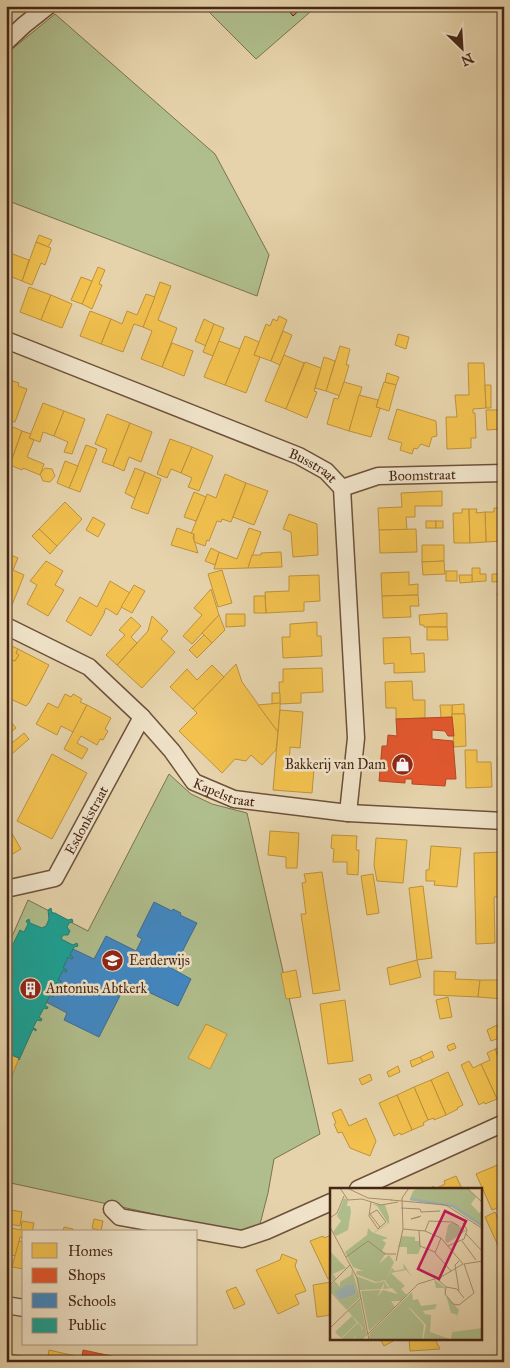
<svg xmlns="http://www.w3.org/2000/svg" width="510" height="1368" viewBox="0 0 510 1368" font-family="'IM FELL Great Primer',serif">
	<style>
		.green { fill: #b0be8d; stroke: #7b7251 }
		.homes { fill: #f2c14e; stroke: #be923d }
		.shops { fill: #e4572e; stroke: #b54826 }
		.schools { fill: #3f88c5; stroke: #416b90 }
		.public { fill: #17a398; stroke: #257e71 }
		.building { fill: #cd8b5d; stroke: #462615 }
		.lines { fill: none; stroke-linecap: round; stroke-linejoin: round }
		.minor-casing { stroke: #6e513a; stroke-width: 19 }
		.minor { stroke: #efe2c8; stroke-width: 16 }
		.labels { text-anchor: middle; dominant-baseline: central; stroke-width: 5; stroke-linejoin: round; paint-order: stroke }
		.street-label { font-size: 14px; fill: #462615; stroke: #efe2c8 }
		.poi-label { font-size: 14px; fill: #462615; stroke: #efe2c8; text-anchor: start }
		.inset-river { fill: none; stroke: #9cb4b6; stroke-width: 2.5 }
		.inset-road { fill: none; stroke: #a68e6f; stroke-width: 1 }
		.view { fill: #c2185b; fill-opacity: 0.15; stroke: #c2185b; stroke-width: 2.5 }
		.inset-edge { fill: none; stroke: #462615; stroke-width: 2.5 }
	</style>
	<rect width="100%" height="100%" fill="#e6d3ab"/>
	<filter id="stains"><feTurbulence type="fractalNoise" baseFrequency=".004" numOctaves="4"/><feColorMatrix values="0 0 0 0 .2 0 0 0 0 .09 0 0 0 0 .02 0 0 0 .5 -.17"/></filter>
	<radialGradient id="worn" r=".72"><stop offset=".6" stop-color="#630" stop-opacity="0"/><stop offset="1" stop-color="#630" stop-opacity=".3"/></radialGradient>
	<g class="green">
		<path d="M203,6H317L256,59Z"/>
		<path d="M55,14L215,154L269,255L257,296L6,200V54Z"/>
		<path d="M169,774L191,794L212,804L247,813L320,1134L274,1159L268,1193L259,1228L242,1233L6,1182V950L28,900L88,931Z"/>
	</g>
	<g class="homes">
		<path d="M39,235L52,240L48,247L36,242Z"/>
		<path d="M36,242L51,248L45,265L41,263L32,285L22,281Z"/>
		<path d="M7,252L29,260L22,281L12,277L6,292Z"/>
		<path d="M98,267L105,270L99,284L102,285L92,309L82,304Z"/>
		<path d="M81,277L92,281L82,304L71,300Z"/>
		<path d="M160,282L171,286L158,320L177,328L162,367L141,359L152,331L143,327Z"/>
		<path d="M29,287L51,295L41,320L20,312Z"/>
		<path d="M146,294L155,297L143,327L134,324L123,352L101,344L111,319L122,324L127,311L137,315Z"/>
		<path d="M51,295L72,304L62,328L41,320Z"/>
		<path d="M90,311L111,319L101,344L80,336Z"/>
		<path d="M279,316L287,320L271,361L254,355L266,324L270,326L273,319L277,321Z"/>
		<path d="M204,319L214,324L206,346L195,341Z"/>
		<path d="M214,324L224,328L213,356L203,352Z"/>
		<path d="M283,331L292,335L280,365L271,361Z"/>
		<path d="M398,334L409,337L406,349L395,345Z"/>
		<path d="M245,336L259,342L254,355L260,357L246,393L225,385Z"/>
		<path d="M219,341L240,349L225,385L204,377Z"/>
		<path d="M172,343L193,351L184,376L162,367Z"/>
		<path d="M340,346L350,349L346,365H349L340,396L326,391Z"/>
		<path d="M284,355L304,363L286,409L265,401Z"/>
		<path d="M324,357L335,361L326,391L315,388Z"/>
		<path d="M305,362L321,368L314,391L317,392L307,418L286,409Z"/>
		<path d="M468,363H484L486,408L473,409V413H475L476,438H471V448L447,449L446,417H457L455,395H469Z"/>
		<path d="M387,373L399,377L396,385L385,382Z"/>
		<path d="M7,379L19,383L18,386L27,389L15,422L9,421L7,429Z"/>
		<path d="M344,382L362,387L349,431L327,424L334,398L338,399Z"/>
		<path d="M384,382L396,385L389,411L376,407Z"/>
		<path d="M485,385H491V408H486Z"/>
		<path d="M359,395L378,400L376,407L380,408L371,437L349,431Z"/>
		<path d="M43,403L64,411L54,436L43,432L40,442L29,438Z"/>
		<path d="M397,409L436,421L437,436L432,437L429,447L421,444L417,449L414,448L412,454L400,450L402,443L388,439Z"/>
		<path d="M486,410H504V447H502L501,429L487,430Z"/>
		<path d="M64,411L85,419L72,454L64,452L68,442L54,436Z"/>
		<path d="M107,414L130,423L113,466L102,462L107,449L95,444Z"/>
		<path d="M130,423L152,432L141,462L129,457L124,471L113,466Z"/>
		<path d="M13,427L22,431L10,464L6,463V444Z"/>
		<path d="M22,431L31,434L29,438L34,440L27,457L44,464L40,475L23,468L22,470L10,465Z"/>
		<path d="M170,439L192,447L181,473L171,469L167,478L157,474Z"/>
		<path d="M86,445L97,449L80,492L69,488Z"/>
		<path d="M192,447L213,456L199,491L188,487L192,478L181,473Z"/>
		<path d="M65,461L78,466L69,488L57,483Z"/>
		<path d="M8,467L12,475L6,479V468Z"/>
		<path d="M45,468L52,469L55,476L50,482L43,481L40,474Z"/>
		<path d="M135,468L145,472L135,498L125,493Z"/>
		<path d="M145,472L161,479L148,514L131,508Z"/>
		<path d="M225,474L246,483L231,522L222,519L221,522L217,521L209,541L207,540L205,546L194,542V534H191L207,494L216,498Z"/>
		<path d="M246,483L268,491L254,525L233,517Z"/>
		<path d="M442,491V506H415V517H406L407,530H379L378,508L402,507L401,493Z"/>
		<path d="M194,492L206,497L196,521L184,517Z"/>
		<path d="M65,502L82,519L57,546L39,529Z"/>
		<path d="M494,508H501L502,541L486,542L485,512H494Z"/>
		<path d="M501,508H504V541H502Z"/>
		<path d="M462,509H469L470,543H454L453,513H462Z"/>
		<path d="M469,509H477L476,513L485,512L486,542L470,543Z"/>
		<path d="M289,514L317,524L318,555L293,557L291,532L283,529Z"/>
		<path d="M93,517L105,524L98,537L86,530Z"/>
		<rect x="426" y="521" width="10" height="7"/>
		<rect x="436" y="521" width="7" height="7"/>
		<path d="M177,528L194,534L193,537L198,553L171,545Z"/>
		<path d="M249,528L261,532L248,568L214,569L219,552L237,559Z"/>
		<path d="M39,529L57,546L50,554L32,536Z"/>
		<path d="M416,529L417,552L380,553L379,530Z"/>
		<path d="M422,545H444V561L422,562Z"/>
		<path d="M211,548L219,552L215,565L205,561Z"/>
		<path d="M281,552L282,567L248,568L252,555H261V553Z"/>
		<path d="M6,553L18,558L13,570L24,575L12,605L6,603Z"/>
		<path d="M46,561L63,571L55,585L64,590L48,616L27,604L37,585L30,581Z"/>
		<path d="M444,561L445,574L423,575L422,562Z"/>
		<path d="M472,568H480V574H486V581L472,582Z"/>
		<path d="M222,570L232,603L218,607L208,574Z"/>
		<rect x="446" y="571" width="11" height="10"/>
		<path d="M409,572V585L418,584V595L382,596L381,573Z"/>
		<path d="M492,574H504V581L492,582Z"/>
		<path d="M319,575L320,601L304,602V611L266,613L265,592L289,591V576Z"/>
		<path d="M459,575H472V582L460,583Z"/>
		<path d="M110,581L130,593L117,615L106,608L104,612H105L91,636L66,621L80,597L97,607Z"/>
		<path d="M134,585L145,591L132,613L121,607Z"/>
		<path d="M503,586H504V602H501L497,594Z"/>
		<path d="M211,589L219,615L192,644L183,636L202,615L194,608Z"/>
		<path d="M418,595L419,606H410L411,617L383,618L382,596Z"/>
		<path d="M254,596H265L266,613H254Z"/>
		<path d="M447,613V627H424V625H420L419,615Z"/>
		<path d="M226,614H245V626L226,627Z"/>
		<path d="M219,615L225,630L212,643L202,633Z"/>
		<path d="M152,616L168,631L161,639L175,652L142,688L117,665L148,631Z"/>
		<path d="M131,617L141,626L131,637L137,643L117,665L106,655L125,635L119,630Z"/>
		<path d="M317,622V636H321L322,656L283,658L282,637H290V624Z"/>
		<path d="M427,627H447L448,640H427Z"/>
		<path d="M204,635L212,643L197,658L189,650Z"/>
		<path d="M410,637L411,654L424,653L425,672L394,673V663L384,664L383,638Z"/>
		<path d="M6,643L18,649L16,653L19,655L15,661L12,660L6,672Z"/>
		<path d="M18,649L49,665L29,703L26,706L6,697V672L12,660L15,661L19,655L16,653Z"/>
		<path d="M236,664L242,682L278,732L276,750L262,765L251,755L246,761L235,759L222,773L179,731L197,713L193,709Z"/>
		<path d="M212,665L224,677L193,709L170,687L187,669L197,680Z"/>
		<path d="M322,668L323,692L301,693V703L280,704L279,682H283V669Z"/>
		<path d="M412,681L413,700H425V718L396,719V708H386L385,682Z"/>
		<rect x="272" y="693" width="8" height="11"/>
		<path d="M65,694L71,697L73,694L82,699L80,702L87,705L73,732L61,726L57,735L36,724L48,703L58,708Z"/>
		<path d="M280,703V710L278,732L258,705Z"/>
		<path d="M464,704V714H452V705Z"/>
		<path d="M87,705L111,718L105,729L108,731L103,740L100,739L97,745L81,736L77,743L88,749L82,759L64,749Z"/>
		<path d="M440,705H452V717L441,718Z"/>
		<path d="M280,710L303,712L300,748L290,747L289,767L314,769L312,793L273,790Z"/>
		<path d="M452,714H465L466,746L454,747Z"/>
		<path d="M7,717L16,728L6,736V718Z"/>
		<path d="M24,733L29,739L6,759V748Z"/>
		<path d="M465,750H477V762H491L492,787L466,788Z"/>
		<path d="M52,754L87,773L52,839L17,821Z"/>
		<path d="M498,757H504V793H499Z"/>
		<path d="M6,823L21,849L11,855L6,848Z"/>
		<path d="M270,831L299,833L297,868H286V857L268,855Z"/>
		<path d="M332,835L357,836L356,850H359L358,875L347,874V862H333L334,849L331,848Z"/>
		<path d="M376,838L407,840L403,883L377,881L374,865Z"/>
		<path d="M431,846L461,848L457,887L434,885L435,881H426V870H429Z"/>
		<path d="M504,852V897H494L495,943L476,944L474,853Z"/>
		<path d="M322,872L340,990L313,994L301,914H306L302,883L306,882L304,874Z"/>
		<path d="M373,874L379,913L367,915L361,876Z"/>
		<path d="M423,886L432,958L417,960L409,888Z"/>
		<path d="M417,960L421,977L390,985L387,968Z"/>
		<path d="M296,970L301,997L286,999L281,973Z"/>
		<path d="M434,971L456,972L455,979L480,980L478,997L434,995Z"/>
		<path d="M480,980H504V999L478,997Z"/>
		<path d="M448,997L452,1017L440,1019L436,1000Z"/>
		<path d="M345,1000L353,1061L328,1064L320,1004Z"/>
		<path d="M206,1024L227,1034L210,1069L188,1058Z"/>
		<path d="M497,1025L502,1037L491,1041L487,1030Z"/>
		<path d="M454,1043L456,1048L449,1051L447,1046Z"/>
		<path d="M504,1045V1069L495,1049Z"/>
		<path d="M495,1049L504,1069V1096L497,1099L481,1064L490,1060L487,1053Z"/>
		<path d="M432,1051L434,1057L423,1062L420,1057Z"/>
		<path d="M6,1053L19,1058L10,1081L6,1080Z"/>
		<path d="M420,1057L423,1062L412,1067L410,1061Z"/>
		<path d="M469,1061L473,1068L481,1064L497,1099L485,1104L484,1102L479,1105L461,1065Z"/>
		<path d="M398,1066L400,1072L389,1077L387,1072Z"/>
		<path d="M448,1072L463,1105L457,1108L458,1109L446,1115L431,1080Z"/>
		<path d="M370,1074L372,1080L362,1085L359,1079Z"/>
		<path d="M431,1080L446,1115L434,1120V1118L428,1120L414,1087Z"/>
		<path d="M414,1087L428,1120L423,1123L424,1125L412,1130L397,1095Z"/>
		<path d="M397,1095L412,1130L401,1135L400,1133L394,1136L379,1103Z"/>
		<path d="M341,1109L349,1126L366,1118L376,1141L370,1156L350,1148L342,1132L338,1133L334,1124L336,1123L332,1113Z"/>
		<path d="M500,1164L504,1173V1210L502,1206L492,1210L476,1174Z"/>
		<path d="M456,1176L462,1189H434L433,1186L435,1189L445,1184L444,1181Z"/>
		<path d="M12,1210L22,1212L20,1226L9,1224Z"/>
		<path d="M495,1212L504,1232V1251L501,1252L485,1217Z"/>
		<path d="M94,1219L103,1221L101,1231L92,1228Z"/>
		<path d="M22,1221L34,1223L32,1232H24V1238L20,1237L16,1256L6,1254V1227L21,1230Z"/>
		<path d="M64,1227L73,1229L72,1232H63Z"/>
		<path d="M331,1235V1278L328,1279L310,1241L323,1236L324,1238Z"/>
		<path d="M19,1241L24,1242V1269L12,1267Z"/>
		<path d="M282,1254L297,1260L295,1266L306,1291L295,1295L299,1304L278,1314L256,1270L280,1260Z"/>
		<path d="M331,1282V1315L317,1317L313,1285Z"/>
		<path d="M236,1287L245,1304L234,1309L226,1291Z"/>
		<path d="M380,1339H395V1340L384,1346Z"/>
		<path d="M409,1339H435L440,1349L410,1351Z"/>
		<path d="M49,1350L75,1356L74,1362H47Z"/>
		<path d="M6,1353L22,1356L21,1362H6Z"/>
		<path d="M22,1356L47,1362H21Z"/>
	</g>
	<g class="shops">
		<path d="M452,717L454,736H448L445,731L432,730V739L453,741L456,779H446L445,786L412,784V779H405V783L379,781L382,746H387L388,735L397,736L396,719Z"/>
		<path d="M83,1350L126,1359L125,1362H81Z"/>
	</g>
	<path class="schools" d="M154,902L172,911L173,909L181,913L180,915L197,923L179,958L177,956L171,968L191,979L178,1006L127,982L99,1037L64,1020L67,1013L46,1002L50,995L53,997L54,995L51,993L57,982L60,984L61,981L58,980L63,970L66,972L67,970L63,968L68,957L72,959L73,957L70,955L73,949L94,959L106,936L136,951L142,939L137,936Z"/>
	<path class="public" d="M51,908L52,913H55L68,920L72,919L73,922L69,923L67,927L70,931L68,935H63L61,939L73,945L77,943L78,946L74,947L70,955L73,957L72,959L68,957L63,968L67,970L66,972L63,970L58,980L61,981L60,984L57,982L51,993L54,995L53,997L50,995L45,1006L48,1007L47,1009L44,1008L39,1017L42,1019L41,1021L37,1020L33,1028L36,1029V1031L33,1029L19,1060V1058L6,1053V958L20,930L24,932L28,924L26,921L29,919L30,923L42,928L46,926L49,919L48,910Z"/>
	<path class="building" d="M285,6H304L293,16Z"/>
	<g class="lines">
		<defs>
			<g id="minor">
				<path d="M6,42L24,25L48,6"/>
				<path id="s1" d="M6,340L299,456L326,471L342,488L356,738L348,813"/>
				<path id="s2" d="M342,488L378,476L504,473"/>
				<path id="s3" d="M6,626L89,667L142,717L172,751L194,782L234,799L348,813L504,821"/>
				<path id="s4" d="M6,889L55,878L142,717"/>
				<path d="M358,1189L504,1123"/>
				<path d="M112,1209L120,1217L242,1239L266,1231L331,1202"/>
				<path d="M6,1305L24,1308"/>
			</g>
		</defs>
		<use href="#minor" class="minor-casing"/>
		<use href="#minor" class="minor"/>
	</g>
	<defs>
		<symbol id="shop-disc" viewBox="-11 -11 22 22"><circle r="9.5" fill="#8f2418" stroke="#efe2c8"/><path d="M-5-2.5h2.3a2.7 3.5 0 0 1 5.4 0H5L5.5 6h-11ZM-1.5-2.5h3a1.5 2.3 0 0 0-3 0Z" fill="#fff"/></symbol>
		<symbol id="school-disc" viewBox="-11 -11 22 22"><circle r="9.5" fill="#8f2418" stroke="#efe2c8"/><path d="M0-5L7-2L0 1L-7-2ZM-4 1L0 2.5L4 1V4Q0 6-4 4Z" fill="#fff"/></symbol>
		<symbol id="building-disc" viewBox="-11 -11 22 22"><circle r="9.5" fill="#8f2418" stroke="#efe2c8"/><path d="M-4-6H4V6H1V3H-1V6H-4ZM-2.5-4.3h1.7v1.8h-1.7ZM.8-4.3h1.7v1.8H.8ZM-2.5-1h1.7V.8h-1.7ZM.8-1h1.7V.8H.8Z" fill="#fff"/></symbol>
	</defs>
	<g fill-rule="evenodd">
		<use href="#shop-disc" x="390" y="752" width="25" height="25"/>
		<use href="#school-disc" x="100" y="948" width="25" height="25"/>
		<use href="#building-disc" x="18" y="976" width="25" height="25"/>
	</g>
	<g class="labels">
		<g class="street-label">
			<text stroke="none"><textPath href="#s1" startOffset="332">Busstraat</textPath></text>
			<text stroke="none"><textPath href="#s2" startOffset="82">Boomstraat</textPath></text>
			<text stroke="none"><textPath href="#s3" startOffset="281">Kapelstraat</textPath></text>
			<text stroke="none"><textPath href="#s4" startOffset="116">Esdonkstraat</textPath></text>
		</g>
		<g class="poi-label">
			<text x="386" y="764" text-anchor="end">Bakkerij van Dam</text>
			<text x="129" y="960">Eerderwijs</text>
			<text x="46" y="988">Antonius Abtkerk</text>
		</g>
	</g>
	<g transform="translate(330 1188)">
		<rect width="152" height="152" fill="#e6d3ab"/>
		<path d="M88,0H137L146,9L141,16L149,25L152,23V39L117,16L80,11L83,3ZM14,10L18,12L17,18H20L21,24L18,42L6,48L3,44L11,33L7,28ZM42,16L55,17L59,29V35L44,45L58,50L52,52L56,55L52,63L56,65L49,76L59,67L64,74L56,92L62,80L65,83L74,81L73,75L82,89L76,82L61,85L75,98L71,101L77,107L71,113H61L65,119L39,143L31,103L51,102L46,110L53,102L68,106L62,100L53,101L55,93L57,98L60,100L55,92L46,94L26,86L27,83H33L23,79L15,64L37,47L38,40L43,45L58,35L47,18ZM123,34L136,43L117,55L115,52L118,37ZM72,48L85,49V53H89L91,59L88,66H77V59H68ZM0,63L16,80L3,86L6,90L2,94ZM22,82L30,109L17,122L0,104V98L5,93L10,99V94L21,87ZM18,96L24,97L26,106L10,112L6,104ZM26,88L45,95L55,93L51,101L30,102ZM104,91L115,100L116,107L129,122L123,144L152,140V152H122L121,149L128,127L121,125L114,100H106ZM82,104L83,112L88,111L91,118L107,116L105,121L93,123L95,126L101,127L100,144L120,151L93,152L96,137L81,121L78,119L94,137L92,152H39L40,145ZM30,112L37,147L32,152H23L33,140L18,123ZM22,128L27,135L11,150L5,144ZM28,135L32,140L30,144L22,152H14L12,150Z" fill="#b0be8d" fill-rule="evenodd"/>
		<path d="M18,96L24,97L26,106L10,112L5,104Z" fill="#9cb4b6"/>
		<path class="inset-river" d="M80,11L123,18L153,38"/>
		<path class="inset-road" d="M10,0L18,12L32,11L51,17L68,14M17,0L38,10L62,12M137,0L153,15M61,12L116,17L153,41M71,20L90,21L91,24M91,24L110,23M40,26L50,39L48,41L39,28L41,14M40,26L47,22L56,34L50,39M89,29L81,31L91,28M0,30L7,25L14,8M0,39L27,90L39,152M73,41L95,43L111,50L133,76M73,41L72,10L79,0M89,43L90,58L105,64M95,43L99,33L122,34L129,38M136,46L153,64M111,50L105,65L121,83M132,53L146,72M118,58L134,51L137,42L133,35M16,69L38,53L55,66H66M66,73L73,41M129,73L125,77L129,103M134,76L153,73M107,91L116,99L115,106L123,116L129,117L144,105L134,76M0,97L20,77M116,99L127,101L134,110M1,139L31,110M38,146L88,96L111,89L133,76"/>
		<path class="view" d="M115,23L136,33L109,91L88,81Z"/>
		<rect width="152" height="152" class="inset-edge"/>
	</g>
	<rect width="510" height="1368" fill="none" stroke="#e6d3ab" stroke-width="25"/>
	<rect x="8" y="8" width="495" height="1353" fill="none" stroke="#462615" stroke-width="2.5"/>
	<rect x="12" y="12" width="485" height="1343" fill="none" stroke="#462615"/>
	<rect x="22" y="1230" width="175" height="115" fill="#efe2c8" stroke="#ab9780"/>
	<rect x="32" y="1243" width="25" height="15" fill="#f2c14e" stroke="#ab9780"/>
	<text x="68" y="1256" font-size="15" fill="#462615">Homes</text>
	<rect x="32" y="1268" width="25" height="15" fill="#e4572e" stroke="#ab9780"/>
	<text x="68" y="1280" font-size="15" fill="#462615">Shops</text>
	<rect x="32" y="1293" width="25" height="15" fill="#3f88c5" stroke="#ab9780"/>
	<text x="68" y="1306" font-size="15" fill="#462615">Schools</text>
	<rect x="32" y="1318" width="25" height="15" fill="#17a398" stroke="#ab9780"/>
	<text x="68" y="1330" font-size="15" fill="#462615">Public</text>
	<g transform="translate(462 48) rotate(155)" stroke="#efe2c8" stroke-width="4" paint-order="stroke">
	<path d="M0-4L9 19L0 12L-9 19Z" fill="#462615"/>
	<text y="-8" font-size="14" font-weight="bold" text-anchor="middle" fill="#462615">N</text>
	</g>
	<rect width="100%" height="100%" filter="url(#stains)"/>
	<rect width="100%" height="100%" fill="url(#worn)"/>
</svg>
